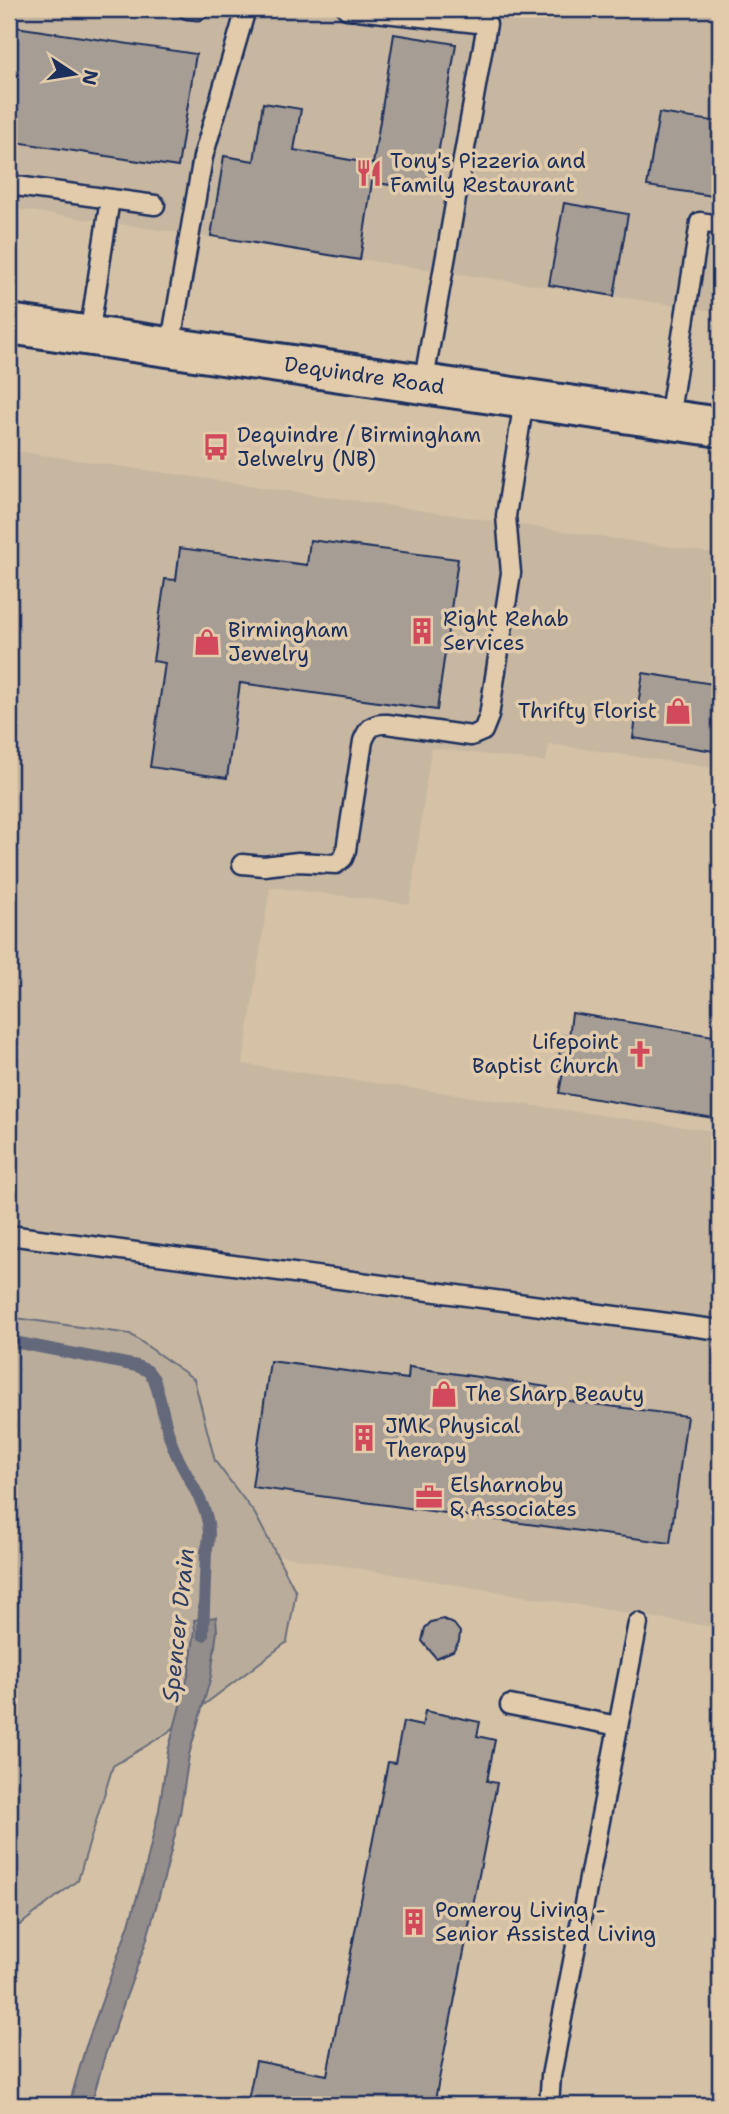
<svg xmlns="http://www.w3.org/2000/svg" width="729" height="2114" viewBox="0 0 729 2114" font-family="'Shantell Sans',sans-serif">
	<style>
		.built { fill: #c7b7a1 }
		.green { fill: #b9ac9b; stroke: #6a6e7c; stroke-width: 2 }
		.water { fill: #938d8c; stroke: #63677a; stroke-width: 2 }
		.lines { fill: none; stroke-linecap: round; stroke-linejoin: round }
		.stream { stroke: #63677a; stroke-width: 12 }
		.building { fill: #a69d94; stroke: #1b2f5e; stroke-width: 2 }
		.service-casing { stroke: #1b2f5e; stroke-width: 23 }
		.secondary-casing { stroke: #1b2f5e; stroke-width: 44 }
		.service { stroke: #e1cbaa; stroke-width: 18 }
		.secondary { stroke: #e1cbaa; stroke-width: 38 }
		.labels { text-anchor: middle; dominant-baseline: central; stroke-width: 7; stroke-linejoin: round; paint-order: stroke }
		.poi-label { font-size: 21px; fill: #1b2f5e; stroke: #e1cbaa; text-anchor: start }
		.street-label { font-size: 21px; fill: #1b2f5e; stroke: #e1cbaa }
		.water-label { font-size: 23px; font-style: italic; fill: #2d3d65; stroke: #e1cbaa }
	</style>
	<rect width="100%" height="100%" fill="#d5c2a6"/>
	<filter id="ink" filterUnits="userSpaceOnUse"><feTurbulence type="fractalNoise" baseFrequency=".0143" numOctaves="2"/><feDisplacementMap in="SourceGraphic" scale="14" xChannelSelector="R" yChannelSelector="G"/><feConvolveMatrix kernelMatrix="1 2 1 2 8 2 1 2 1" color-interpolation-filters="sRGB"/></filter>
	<g filter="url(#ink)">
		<g class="built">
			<path d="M9,9H720V312L9,208Z"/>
			<path d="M9,450L720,554V769L549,744L546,762L431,748L410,904L270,887L243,1064L720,1132V1613L718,1628L9,1511Z"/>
		</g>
		<path class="green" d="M9,1317L130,1334L194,1379L215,1461L255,1514L296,1592L287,1642L164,1735L113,1766L78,1880L20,1925L9,1923Z"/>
		<path class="water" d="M216,1617L217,1631L211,1676L189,1755L180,1814L165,1875L146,1942L105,2055L91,2105H69L85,2049L129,1924L145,1870L159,1810L168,1751L189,1672L195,1630L194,1620Z"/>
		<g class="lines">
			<path class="stream" d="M9,1341L137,1366L148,1371L154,1379C161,1399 164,1421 171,1441C182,1477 220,1512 206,1552L203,1635"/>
		</g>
		<g class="building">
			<path d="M9,26L196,54L178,167L9,141Z"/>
			<path d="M394,34L456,44L432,192L372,182L360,260L211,236L224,156L254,161L263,103L301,109L294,150L373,164Z"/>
			<path d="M659,113L720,122V197L647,186Z"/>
			<path d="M564,203L628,214L614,296L549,285Z"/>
			<path d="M310,540L458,559L437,710L240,683L227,778L150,767L165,663L153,661L165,579L176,580L180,548L307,565Z"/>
			<path d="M643,673L720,685V752L633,738Z"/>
			<path d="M572,1013L720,1037V1119L559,1093L563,1072L557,1071L562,1035L569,1037Z"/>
			<path d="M270,1361L408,1379L409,1367L548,1387L546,1398L687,1416L670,1543L252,1487Z"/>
			<path d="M443,1619L454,1624L460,1632L459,1641L453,1651L436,1658L422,1641L425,1628L431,1622Z"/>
			<path d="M425,1711L480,1722L477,1736L495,1740L487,1781L497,1783L434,2105H247L256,2061L327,2075L388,1762L395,1763L403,1722L422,1726Z"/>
		</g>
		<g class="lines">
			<defs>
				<g id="service">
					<path d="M188,9L198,10"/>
					<path d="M347,9L487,24L423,385"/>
					<path d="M9,185L155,205"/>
					<path d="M89,336L110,199"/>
					<path d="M170,348L203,157L246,9"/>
					<path d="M669,419L700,222L720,225"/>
					<path d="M242,864L264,866L298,862L336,864L343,858L346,850L363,741C368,728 373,723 387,724L471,736L483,731L489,716L511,573L506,516L524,400"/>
					<path d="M9,1235L720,1330"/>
					<path d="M510,1705L618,1726"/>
					<path d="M549,2105L551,2076L638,1623"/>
				</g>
				<g id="secondary">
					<path id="s1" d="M9,324L720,427"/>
				</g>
			</defs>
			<use href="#service" class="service-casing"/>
			<use href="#secondary" class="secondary-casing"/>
			<use href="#service" class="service"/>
			<use href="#secondary" class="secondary"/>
		</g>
	</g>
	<defs>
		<symbol id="restaurant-bare" viewBox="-9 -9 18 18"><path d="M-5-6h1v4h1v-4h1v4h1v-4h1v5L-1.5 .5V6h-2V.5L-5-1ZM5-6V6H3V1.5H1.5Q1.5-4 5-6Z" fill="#d1495b" stroke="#e1cbaa" stroke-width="2.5" paint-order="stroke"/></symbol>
		<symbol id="bus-bare" viewBox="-9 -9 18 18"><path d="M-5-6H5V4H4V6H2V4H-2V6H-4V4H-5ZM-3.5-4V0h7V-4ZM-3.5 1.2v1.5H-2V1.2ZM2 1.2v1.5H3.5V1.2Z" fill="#d1495b" stroke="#e1cbaa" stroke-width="2.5" paint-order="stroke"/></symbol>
		<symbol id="building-bare" viewBox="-9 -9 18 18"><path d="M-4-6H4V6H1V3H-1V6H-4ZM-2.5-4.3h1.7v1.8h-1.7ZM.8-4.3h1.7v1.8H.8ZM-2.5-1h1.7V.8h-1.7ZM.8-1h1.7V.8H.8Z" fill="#d1495b" stroke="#e1cbaa" stroke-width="2.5" paint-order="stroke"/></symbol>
		<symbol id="shop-bare" viewBox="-9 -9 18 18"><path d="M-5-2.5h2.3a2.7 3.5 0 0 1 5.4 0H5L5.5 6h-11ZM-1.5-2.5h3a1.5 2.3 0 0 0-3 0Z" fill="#d1495b" stroke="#e1cbaa" stroke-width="2.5" paint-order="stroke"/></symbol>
		<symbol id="church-bare" viewBox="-9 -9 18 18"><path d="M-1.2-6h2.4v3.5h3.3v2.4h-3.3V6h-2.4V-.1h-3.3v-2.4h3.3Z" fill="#d1495b" stroke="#e1cbaa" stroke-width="2.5" paint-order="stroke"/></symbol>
		<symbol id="office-bare" viewBox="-9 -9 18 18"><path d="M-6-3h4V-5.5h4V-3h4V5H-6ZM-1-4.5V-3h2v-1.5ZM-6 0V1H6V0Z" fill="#d1495b" stroke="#e1cbaa" stroke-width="2.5" paint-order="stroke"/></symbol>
	</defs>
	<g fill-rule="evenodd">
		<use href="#restaurant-bare" x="350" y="154" width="38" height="38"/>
		<use href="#bus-bare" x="197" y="428" width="38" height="38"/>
		<use href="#building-bare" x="403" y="612" width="38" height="38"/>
		<use href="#shop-bare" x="188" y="623" width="38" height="38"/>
		<use href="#shop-bare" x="659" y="692" width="38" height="38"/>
		<use href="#church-bare" x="621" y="1035" width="38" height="38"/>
		<use href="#shop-bare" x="425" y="1375" width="38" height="38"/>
		<use href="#building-bare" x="345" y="1419" width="38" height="38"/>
		<use href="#office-bare" x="410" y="1478" width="38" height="38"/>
		<use href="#building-bare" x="395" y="1903" width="38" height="38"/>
	</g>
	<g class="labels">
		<g class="poi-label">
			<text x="390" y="161">Tony's Pizzeria and<tspan x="390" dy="24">Family Restaurant</tspan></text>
			<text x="237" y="435">Dequindre / Birmingham<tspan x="237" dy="24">Jelwelry (NB)</tspan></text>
			<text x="443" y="619">Right Rehab<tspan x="443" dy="24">Services</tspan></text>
			<text x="228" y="630">Birmingham<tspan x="228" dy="24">Jewelry</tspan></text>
			<text x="657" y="711" text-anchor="end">Thrifty Florist</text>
			<text x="619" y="1042" text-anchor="end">Lifepoint<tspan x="619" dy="24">Baptist Church</tspan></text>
			<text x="465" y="1394">The Sharp Beauty</text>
			<text x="385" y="1426">JMK Physical<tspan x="385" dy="24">Therapy</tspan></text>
			<text x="450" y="1485">Elsharnoby<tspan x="450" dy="24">&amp; Associates</tspan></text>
			<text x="435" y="1910">Pomeroy Living -<tspan x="435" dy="24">Senior Assisted Living</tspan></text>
		</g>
		<g class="street-label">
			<text stroke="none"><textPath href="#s1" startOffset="359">Dequindre Road</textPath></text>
		</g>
		<g class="water-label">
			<text transform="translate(178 1625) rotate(-84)">Spencer Drain</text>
		</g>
	</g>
	<rect width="729" height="2114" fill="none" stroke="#e1cbaa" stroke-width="35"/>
	<rect x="18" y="18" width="694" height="2079" fill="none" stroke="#1b2f5e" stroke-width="2.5" filter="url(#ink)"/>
	<g transform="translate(74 74) rotate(102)" stroke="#e1cbaa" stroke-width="5" paint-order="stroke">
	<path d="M0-5L12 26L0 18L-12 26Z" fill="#1b2f5e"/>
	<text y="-10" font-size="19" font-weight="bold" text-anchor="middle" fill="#1b2f5e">N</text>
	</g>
</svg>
